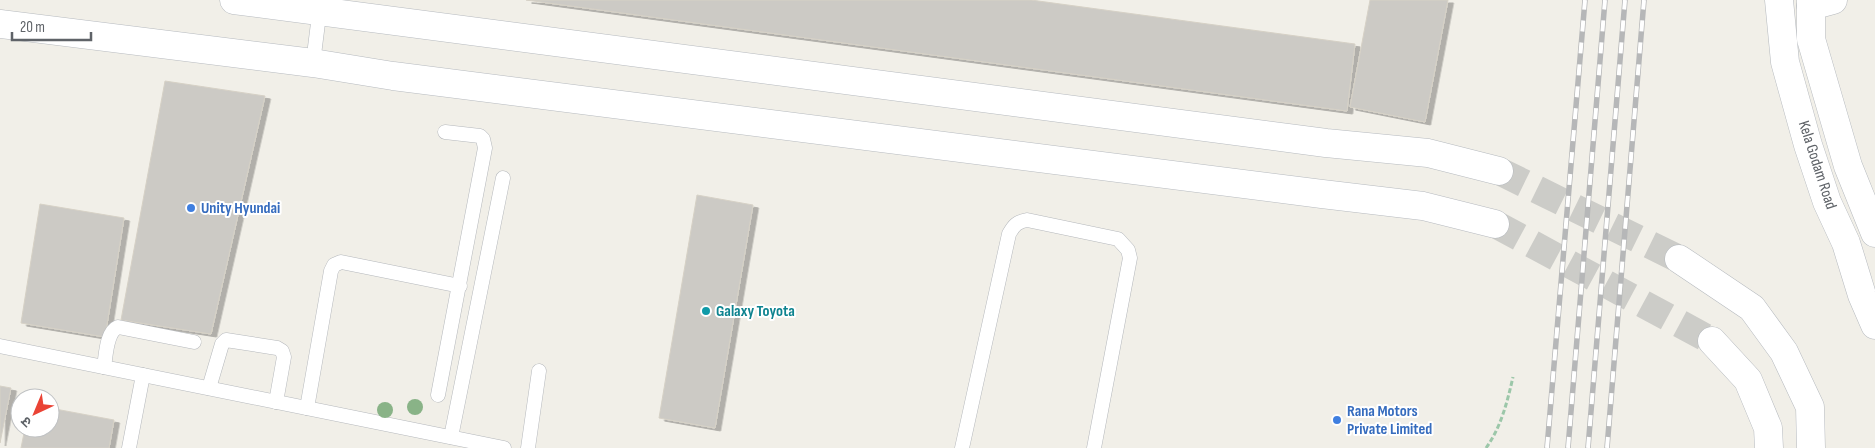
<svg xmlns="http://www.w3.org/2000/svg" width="1875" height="448" viewBox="0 0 1875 448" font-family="'Sofia Sans Condensed','Noto Sans Devanagari',sans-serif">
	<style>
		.building { fill: #cccac5; stroke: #d6d1c6; filter: url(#shadow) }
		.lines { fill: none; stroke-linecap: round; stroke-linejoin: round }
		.secondary-tunnel { stroke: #ccccc8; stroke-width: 28; stroke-dasharray: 28 14; stroke-linecap: butt }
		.lane-casing { stroke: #b5b8bc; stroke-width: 15 }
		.street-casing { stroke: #b5b8bc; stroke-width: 29 }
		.secondary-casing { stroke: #b6babf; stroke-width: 29 }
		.path { stroke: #9cc7a9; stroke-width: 3; stroke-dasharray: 5 2.5; stroke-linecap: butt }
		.lane { stroke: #fff; stroke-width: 14 }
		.street { stroke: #fff; stroke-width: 28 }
		.secondary { stroke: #fff; stroke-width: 28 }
		.rail-casing { stroke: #b6b7b8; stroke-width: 5.5 }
		.rail { stroke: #fff; stroke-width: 4; stroke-dasharray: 11; stroke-linecap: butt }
		.tree { fill: #89b387 }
		.shop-dot { fill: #3f7fe0; stroke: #fff; stroke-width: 2 }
		.culture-dot { fill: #0f9aa8; stroke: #fff; stroke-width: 2 }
		.labels { text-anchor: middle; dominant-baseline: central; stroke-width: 4; stroke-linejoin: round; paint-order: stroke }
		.street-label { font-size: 16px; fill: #5f6368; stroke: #fff }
		.shop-label { font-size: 16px; font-weight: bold; fill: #366cbe; stroke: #fff; text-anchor: start }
		.culture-label { font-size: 16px; font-weight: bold; fill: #0d838f; stroke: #fff; text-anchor: start }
	</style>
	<defs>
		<filter id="shadow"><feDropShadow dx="5.5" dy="3" stdDeviation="0" flood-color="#0004"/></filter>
	</defs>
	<rect width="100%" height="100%" fill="#f1efe8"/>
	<g class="building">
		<path d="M526,0H1031L1355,44L1347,111Z"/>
		<path d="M1370,0H1448L1425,122L1350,107Z"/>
		<path d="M165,81L265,96L211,334L121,320Z"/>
		<path d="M697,195L753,205L715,428L659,418Z"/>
		<path d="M40,204L124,218L105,337L21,323Z"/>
		<path d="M0,386L11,388L0,443Z"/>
		<path d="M50,408L114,420L109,448H21L25,428H50Z"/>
	</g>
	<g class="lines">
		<g class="secondary-tunnel">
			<path d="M1499,171L1679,259"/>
			<path d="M1495,224L1712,341"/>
		</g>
		<defs>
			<g id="lane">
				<path d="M313,63L320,7"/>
				<path d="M0,346L504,448"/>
				<path d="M104,367C106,356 106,332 118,327L194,342"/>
				<path d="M209,388L222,344L226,340L277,348L282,351L284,357L276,402"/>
				<path d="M438,395L485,148L483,139L480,136L445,132"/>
				<path d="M307,408L331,271L334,265L341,262L460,286"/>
				<path d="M451,437L503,178"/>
				<path d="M129,448L143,375"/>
				<path d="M528,448L539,371"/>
				<path d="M962,448L1009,234C1014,225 1017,222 1027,220L1118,239L1128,250L1130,258L1094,448"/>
			</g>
			<path id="street" d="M1811,6L1833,0"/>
			<g id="secondary">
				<path d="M234,0L1326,143L1428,153L1499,171"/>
				<path d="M1779,0L1785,62L1808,145L1827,202L1846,243L1862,295L1875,325"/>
				<path d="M1811,0V39L1848,166L1875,233"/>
				<path d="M0,24L313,63L393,76L1322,194L1423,206L1495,224"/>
				<path d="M1679,259L1752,308L1784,352L1810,407L1811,448"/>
				<path d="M1712,341L1748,380L1768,428L1769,448"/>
			</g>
		</defs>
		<use href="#lane" class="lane-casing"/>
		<use href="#street" class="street-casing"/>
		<use href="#secondary" class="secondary-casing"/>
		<path class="path" d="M1486,448C1501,427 1507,403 1513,377"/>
		<use href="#lane" class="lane"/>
		<use href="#street" class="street"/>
		<use href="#secondary" class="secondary"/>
		<defs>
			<g id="rail">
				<path d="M1547,448L1585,0"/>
				<path d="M1568,448L1605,0"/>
				<path d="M1588,448L1625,0"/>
				<path d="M1607,448L1644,0"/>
			</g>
		</defs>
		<use href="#rail" class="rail-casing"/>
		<use href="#rail" class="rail"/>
	</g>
	<g class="tree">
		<circle cx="415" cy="407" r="8"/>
		<circle cx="385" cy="410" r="8"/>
	</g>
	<g class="shop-dot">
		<circle cx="191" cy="208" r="5"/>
		<circle cx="1337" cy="420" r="5"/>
	</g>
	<circle class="culture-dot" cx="706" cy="311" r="5"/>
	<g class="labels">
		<g class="street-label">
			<text transform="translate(1817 165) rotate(72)">Kela Godam Road</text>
		</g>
		<g class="shop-label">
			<text x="201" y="208">Unity Hyundai</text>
			<text x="1347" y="411">Rana Motors<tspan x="1347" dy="18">Private Limited</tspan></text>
		</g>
		<g class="culture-label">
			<text x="716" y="311">Galaxy Toyota</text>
		</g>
	</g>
	<g transform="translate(35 413) rotate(224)"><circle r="24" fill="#ffffff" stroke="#bfc1c3"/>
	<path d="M0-4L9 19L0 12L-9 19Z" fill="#ea4335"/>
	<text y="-8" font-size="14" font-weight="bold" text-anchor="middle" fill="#5f6368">उ</text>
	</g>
	<path d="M12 32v8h79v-8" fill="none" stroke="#5f6368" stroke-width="2.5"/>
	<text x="20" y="32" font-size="15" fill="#5f6368" stroke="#ffffff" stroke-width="4" paint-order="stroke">20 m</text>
</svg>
